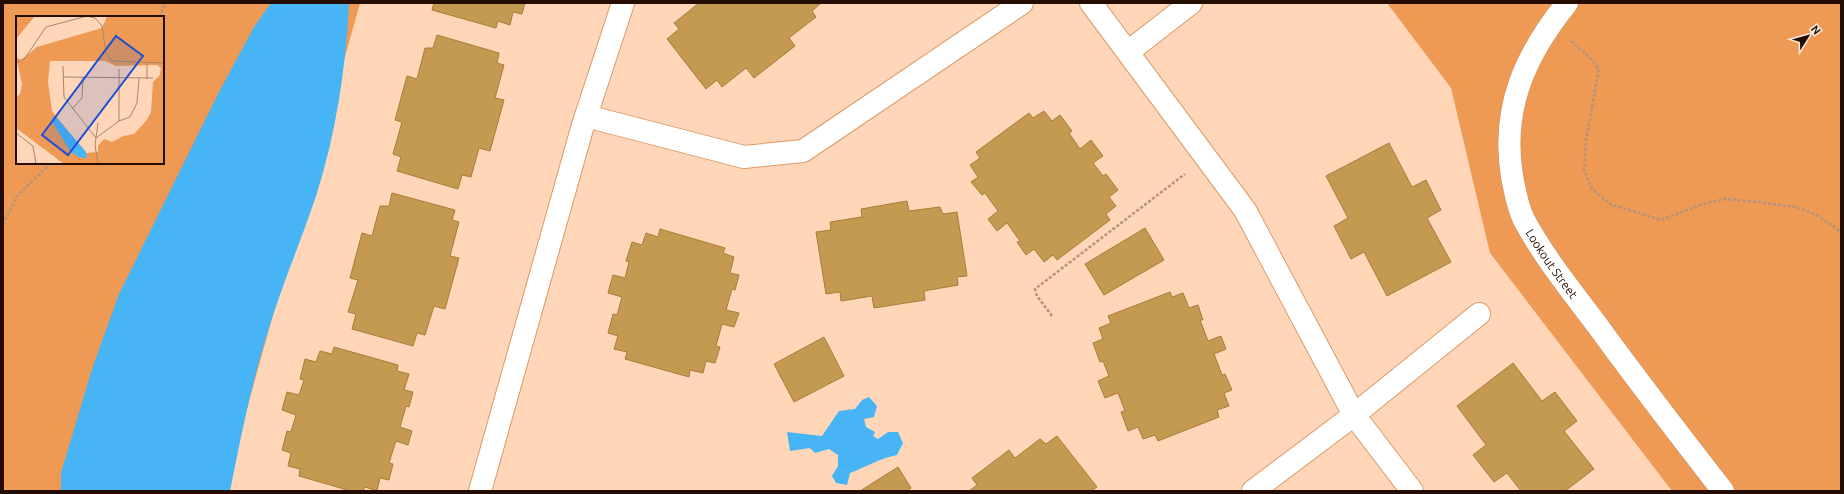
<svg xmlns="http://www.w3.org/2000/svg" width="1844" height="494" viewBox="0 0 1844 494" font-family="Ubuntu,sans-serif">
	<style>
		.green { fill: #ee9a54; fill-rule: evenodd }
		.water { fill: #46b4f5 }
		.building { fill: #c49952; stroke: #a77d35 }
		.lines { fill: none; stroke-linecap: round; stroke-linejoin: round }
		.minor-casing { stroke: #db9a67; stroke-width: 24 }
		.path { stroke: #b59279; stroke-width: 2.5; stroke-dasharray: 3 2; stroke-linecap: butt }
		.minor { stroke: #fff; stroke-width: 22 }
		.labels { text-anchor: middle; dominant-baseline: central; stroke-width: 4; stroke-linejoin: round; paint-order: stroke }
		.street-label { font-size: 12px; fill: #240d00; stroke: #f7e9df }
		.inset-road { fill: none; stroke: #a7866e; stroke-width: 1 }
		.view { fill: #1d4ed8; fill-opacity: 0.15; stroke: #1d4ed8; stroke-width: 2 }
		.inset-edge { fill: none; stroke: #240d00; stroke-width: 2 }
	</style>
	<rect width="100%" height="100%" fill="#ffd6b7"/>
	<g class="green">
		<path d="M3,3H360L224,491H3ZM17,17H163V163H17Z"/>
		<path d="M1387,3H1841V491H1672L1490,253L1451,88Z"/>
	</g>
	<g class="water">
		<path d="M271,3H349C346,67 336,134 316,196C300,244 279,292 265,341C250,390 240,441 230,491H61V473L92,369L119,294L219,92L254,27Z"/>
		<path d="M869,397L877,406L874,417L864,419L866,427L875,432L873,436L878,439L888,432H898L903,443L897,455C880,458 866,467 850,473L847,485L836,483L832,476L838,466V455L829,449L815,453L810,448L790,451L787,432L822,436L839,411L855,409L862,400Z"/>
	</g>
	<g class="building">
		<path d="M432,3H525L522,14L513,12L510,25L498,21L496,28L432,10L434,3Z"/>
		<path d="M699,3H819L820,4L812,11L816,17L789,38L795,46L754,78L746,68L722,87L717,80L706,89L667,39L679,29L674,23Z"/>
		<path d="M437,35L499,53L497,63L504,65L495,98L504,100L490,151L479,148L471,177L462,175L458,189L397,171L401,157L393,154L402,122L395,120L407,76L417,79L425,48H433Z"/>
		<path d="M1044,111L1052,121L1060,115L1072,131L1069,133L1080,149L1091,140L1103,156L1093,163L1103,176L1106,174L1118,190L1109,197L1116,206L1106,214L1110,220L1057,260L1053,255L1044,262L1034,249L1026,255L1017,242L1020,241L1007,223L997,231L988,219L998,211L985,193L982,195L971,182L978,177L970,165L980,158L976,152L1029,113L1033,118Z"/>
		<path d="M1389,143L1412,187L1426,180L1441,210L1427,218L1451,262L1387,296L1364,252L1351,259L1334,226L1348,218L1326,176Z"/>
		<path d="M392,193L455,210L452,220L459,222L450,256L459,258L445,309L434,306L425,335L417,333L413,346L352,329L356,314L348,312L358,280L350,278L362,233L372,236L380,206H389Z"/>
		<path d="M907,201L909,211L940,207L943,214L957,212L967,276L957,277L958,285L924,291L925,300L874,308L872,296L841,301L840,292L826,294L816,232L831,230L830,222L862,217L861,209Z"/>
		<path d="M1145,228L1164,260L1104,295L1085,264Z"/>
		<path d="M660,229L725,248L723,253L734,257L730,273L739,275L735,290L732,289L726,310L739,313L734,327L722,324L716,346L720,347L715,363L706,361L703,373L690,370L689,377L625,359L627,352L614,349L618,336L608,333L613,314L617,315L622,297L608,293L613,275L625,278L629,262L626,261L632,242L642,245L646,233L658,237Z"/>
		<path d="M1170,292L1172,297L1183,293L1189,308L1198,305L1203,320H1200L1208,341L1221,336L1226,349L1214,354L1222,375L1225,374L1232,390L1224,393L1229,406L1217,410L1219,417L1158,441L1155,435L1143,439L1138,427L1128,431L1121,412L1125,411L1118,393L1105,398L1098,381L1109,376L1103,361L1100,362L1093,343L1103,339L1099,328L1111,323L1108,316Z"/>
		<path d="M824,337L844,376L794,402L774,364Z"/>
		<path d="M334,347L398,365L397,371L409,374L404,390L413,392L409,407L406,406L400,427L412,431L408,445L396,441L389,463L393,464L389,480L380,478L377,491L365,487L363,491H351L299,476L300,469L288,466L291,453L282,450L287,431L291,432L296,415L282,410L287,392L299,395L304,380L300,379L305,359L316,362L320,351L332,354Z"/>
		<path d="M1513,363L1542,401L1555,392L1577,421L1564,431L1594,469L1565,491H1521L1507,473L1494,482L1473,455L1486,445L1457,406Z"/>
		<path d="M1057,436L1097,487L1091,491H969L977,485L972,478L1009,450L1015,458L1040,439L1046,444Z"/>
		<path d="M898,467L911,488L907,491H860Z"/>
	</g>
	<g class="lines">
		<defs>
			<g id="minor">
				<path d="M1091,3L1245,210L1354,415L1412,491"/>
				<path id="s1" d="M1567,3C1525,55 1501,108 1512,176C1515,191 1517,206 1524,220C1545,259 1574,294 1600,329C1640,384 1681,437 1723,491"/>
				<path d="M1128,52L1191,3"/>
				<path d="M586,116L744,157L803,151L1022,3"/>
				<path d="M480,491L583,125L623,3"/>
				<path d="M1253,491L1354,415L1479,314"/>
			</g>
		</defs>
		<use href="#minor" class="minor-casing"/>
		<g class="path">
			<path d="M160,17L165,3"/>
			<path d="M1571,41L1590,58L1599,69L1586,140L1584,170L1592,189L1610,204L1661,220L1703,204L1724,199L1758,202L1796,207L1817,215L1841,232"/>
			<path d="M3,224L18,195L51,163"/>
			<path d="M1052,316L1037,296L1035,289L1185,174"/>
		</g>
		<use href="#minor" class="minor"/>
	</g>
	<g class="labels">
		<g class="street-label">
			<text stroke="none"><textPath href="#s1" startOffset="285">Lookout Street</textPath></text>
		</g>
	</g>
	<g transform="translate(16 16)">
		<rect width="148" height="148" fill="#ffd6b7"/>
		<path d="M0,0H19L0,23ZM91,0H148V148H48L0,112V81L4,78L6,68L0,41L5,44L21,31L86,12ZM34,45H89L100,50L141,49L145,52L144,59L137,66L135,96L130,105L118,118L107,120L96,126L88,123L82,130V136L70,137L36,95L32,66Z" fill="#ee9a54" fill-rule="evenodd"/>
		<path d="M39,100L70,136L71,142L62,141L54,135L37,107L36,101Z" fill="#46b4f5"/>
		<path class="inset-road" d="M0,47L9,42L30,11L71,0L79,2L86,10L90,37L96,45L148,47M131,47V63M47,50L48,81L80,122L103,105L114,101L121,87L123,63M103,53V105M47,61L137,62M56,93L66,82L67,61M82,107L79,129L82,148M0,117L17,130L20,148"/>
		<path class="view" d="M100,20L127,40L52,139L26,119Z"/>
		<rect width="148" height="148" class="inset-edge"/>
	</g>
	<rect width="1844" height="494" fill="none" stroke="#240d00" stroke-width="8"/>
	<g transform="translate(1808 36) rotate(53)" stroke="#f7e9df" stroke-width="3" paint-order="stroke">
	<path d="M0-3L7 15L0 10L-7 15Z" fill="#240d00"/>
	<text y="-6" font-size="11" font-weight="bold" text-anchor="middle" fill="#240d00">N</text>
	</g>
</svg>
